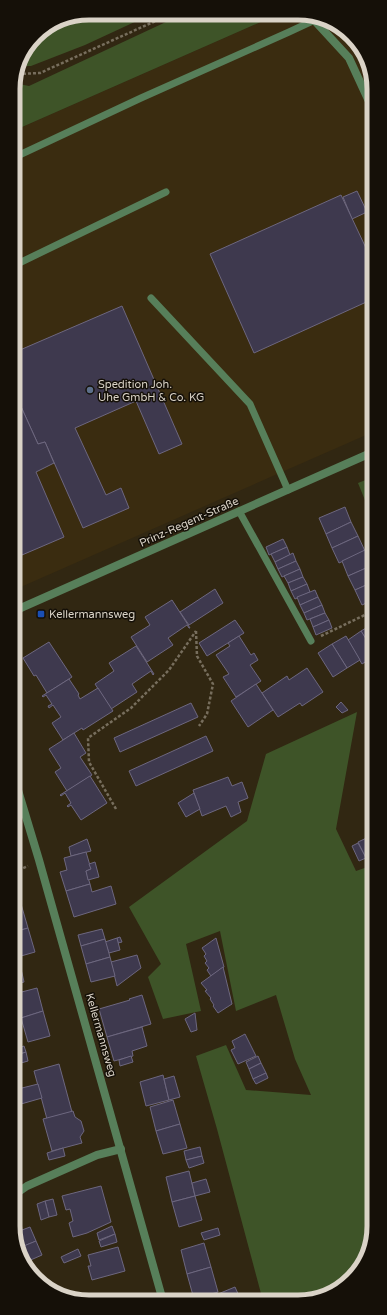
<svg xmlns="http://www.w3.org/2000/svg" width="387" height="1315" viewBox="0 0 387 1315" font-family="'Varela Round',sans-serif">
	<style>
		.built { fill: #3a2c10 }
		.green { fill: #3e5428 }
		.building { fill: #3e394e; stroke: #6d677f }
		.lines { fill: none; stroke-linecap: round; stroke-linejoin: round }
		.path { stroke: #776e5d; stroke-width: 2.5; stroke-dasharray: 3 2; stroke-linecap: butt }
		.service { stroke: #577f5a; stroke-width: 7 }
		.minor { stroke: #577f5a; stroke-width: 8 }
		.service-dot { fill: #5c6f8a; stroke: #151008; stroke-width: 1.5 }
		.transit-dot { fill: #1a4fb4; stroke: #151008; stroke-width: 1.5 }
		.labels { text-anchor: middle; dominant-baseline: central; stroke-width: 3; stroke-linejoin: round; paint-order: stroke }
		.poi-label { font-size: 11px; fill: #dad3c7; stroke: #151008; text-anchor: start }
		.street-label { font-size: 11px; fill: #dad3c7; stroke: #151008 }
		.rim { fill: none; stroke: #dad3c7; stroke-width: 5 }
	</style>
	<rect width="100%" height="100%" fill="#312712"/>
	<path class="built" d="M279,14L313,15L352,36L373,75V432L14,590L13,131Z"/>
	<g class="green">
		<path d="M89,13H154L85,45L31,66H21L36,35L60,19Z"/>
		<path d="M183,14H279L13,131L14,83L29,86Z"/>
		<path d="M373,477V520L358,483Z"/>
		<path d="M357,712L336,829L356,871L373,865L374,1230L355,1276L312,1301H263L217,1129L196,1056L226,1045L246,1090L311,1095L295,1059L276,995L236,1011L220,931L186,944L201,1011L163,1019L148,977L161,964L129,907L247,821L266,754Z"/>
	</g>
	<g class="building">
		<path d="M357,191L367,212L352,219L343,197Z"/>
		<path d="M341,195L373,263V299L254,353L210,254Z"/>
		<path d="M122,306L182,444L159,454L136,401L75,428L106,495L121,488L129,508L83,528L45,442L38,444L13,389V353Z"/>
		<path d="M13,389L38,444L45,442L54,463L36,472L64,537L22,555L14,536Z"/>
		<path d="M345,507L351,522L326,534L319,518Z"/>
		<path d="M351,522L358,536L332,548L326,534Z"/>
		<path d="M358,536L365,551L339,563L332,548Z"/>
		<path d="M283,539L287,547L269,555L266,547Z"/>
		<path d="M287,547L290,555L275,562L271,554Z"/>
		<path d="M367,549L373,562V565L348,576L342,561Z"/>
		<path d="M293,553L296,561L278,569L275,562Z"/>
		<path d="M296,561L300,569L282,577L278,569Z"/>
		<path d="M373,565V582L355,590L348,576Z"/>
		<path d="M300,569L303,577L288,583L284,576Z"/>
		<path d="M303,577L307,584L291,591L288,583Z"/>
		<path d="M373,582V600L362,605L355,590Z"/>
		<path d="M307,584L310,592L295,599L291,591Z"/>
		<path d="M215,589L223,603L189,625L180,612Z"/>
		<path d="M315,590L318,597L300,605L297,597Z"/>
		<path d="M318,597L322,605L304,613L300,605Z"/>
		<path d="M172,600L190,628H189L187,625L168,638L173,645L147,662L131,637L150,625L145,617Z"/>
		<path d="M322,605L325,613L307,620L304,613Z"/>
		<path d="M325,613L329,620L313,627L310,619Z"/>
		<path d="M235,620L244,633L207,656L199,643Z"/>
		<path d="M329,620L332,628L316,635L313,627Z"/>
		<path d="M373,624V650L361,631Z"/>
		<path d="M361,631L373,650V657L362,664L348,640Z"/>
		<path d="M239,636L251,655L254,653L258,660L250,665L261,681L236,697L223,677L229,674L216,655L230,646L228,643Z"/>
		<path d="M346,636L360,660L347,668L332,644Z"/>
		<path d="M49,642L72,677L47,693L36,675L34,676L23,658Z"/>
		<path d="M332,644L347,668L333,677L318,653Z"/>
		<path d="M136,646L154,674L153,675L151,671L132,684L137,692L111,709L95,684L114,671L109,663Z"/>
		<path d="M307,668L323,692L302,706L300,703L278,717L262,693L287,676L289,680Z"/>
		<path d="M69,679L79,694L78,695L80,699L98,688L113,711L83,730L82,728L63,740L52,723L61,717L53,705L49,708L48,706L52,704L46,695L43,697L42,696Z"/>
		<path d="M256,684L273,710L248,727L231,701Z"/>
		<path d="M341,702L348,710L342,713L336,707Z"/>
		<path d="M191,703L198,717L120,752L114,738Z"/>
		<path d="M74,733L86,753L80,757L92,775L67,791L55,772L61,768L49,749Z"/>
		<path d="M206,736L213,751L136,786L129,771Z"/>
		<path d="M90,776L107,803L81,820L71,805L68,807L67,806L71,803L65,793L61,796L60,795Z"/>
		<path d="M228,777L232,786L242,782L248,798L238,802L241,812L231,817L226,806L202,816L193,790Z"/>
		<path d="M194,793L200,809L186,817L178,803Z"/>
		<path d="M373,835V855L366,858L358,842Z"/>
		<path d="M87,839L91,851L71,856L69,847Z"/>
		<path d="M358,843L366,858L359,861L352,846Z"/>
		<path d="M86,852L91,869L86,871L90,884L66,891L60,872L67,870L64,858Z"/>
		<path d="M95,862L99,877L88,880L86,871L91,869L89,864Z"/>
		<path d="M90,884L92,892L111,886L116,904L74,917L66,891Z"/>
		<path d="M21,904L28,928L14,932V906Z"/>
		<path d="M28,928L35,952L14,958V932Z"/>
		<path d="M102,929L105,939L81,946L78,935Z"/>
		<path d="M120,937L122,942L118,943L117,938Z"/>
		<path d="M117,938L120,950L109,953L105,942Z"/>
		<path d="M216,938L224,967L211,976L207,970L209,968L205,963L207,961L204,956L206,954L202,948Z"/>
		<path d="M105,939L110,957L86,964L81,946Z"/>
		<path d="M137,955L141,968L117,986L111,962Z"/>
		<path d="M110,957L115,976L91,982L86,964Z"/>
		<path d="M20,966L22,973L14,976V967Z"/>
		<path d="M223,967L232,1004L218,1013L213,1006L214,1005L210,999L211,998L205,991L207,990L201,983Z"/>
		<path d="M22,973L24,982L14,985V976Z"/>
		<path d="M37,988L43,1011L21,1018L14,994Z"/>
		<path d="M142,995L151,1024L107,1037L99,1009L130,1000L129,999Z"/>
		<path d="M43,1011L50,1036L28,1042L21,1018Z"/>
		<path d="M195,1013L197,1030L191,1032L185,1019Z"/>
		<path d="M142,1027L147,1046L132,1051L133,1056L114,1061L107,1037Z"/>
		<path d="M245,1034L256,1056L238,1064L231,1050L235,1048L232,1041Z"/>
		<path d="M24,1046L26,1052L14,1056V1050Z"/>
		<path d="M26,1052L28,1061L14,1065V1056Z"/>
		<path d="M131,1056L133,1062L120,1066L119,1060Z"/>
		<path d="M258,1056L261,1063L249,1069L246,1062Z"/>
		<path d="M261,1063L266,1073L253,1079L249,1069Z"/>
		<path d="M59,1064L72,1112L47,1119L34,1071Z"/>
		<path d="M266,1073L268,1078L256,1084L253,1079Z"/>
		<path d="M163,1075L169,1100L146,1106L140,1082Z"/>
		<path d="M174,1076L180,1097L169,1100L164,1079Z"/>
		<path d="M38,1084L42,1098L14,1106V1090Z"/>
		<path d="M173,1100L180,1124L156,1131L150,1107Z"/>
		<path d="M73,1111L75,1117L81,1121L84,1131L80,1137L82,1143L52,1151L43,1119Z"/>
		<path d="M180,1124L187,1148L163,1154L156,1131Z"/>
		<path d="M200,1147L202,1156L186,1160L184,1151Z"/>
		<path d="M63,1148L65,1156L49,1160L47,1153Z"/>
		<path d="M202,1156L204,1163L189,1168L186,1160Z"/>
		<path d="M189,1171L195,1196L172,1202L166,1177Z"/>
		<path d="M206,1179L210,1192L195,1196L192,1183Z"/>
		<path d="M101,1186L111,1222L87,1233L73,1237L69,1223L73,1221L70,1209L66,1210L62,1196Z"/>
		<path d="M195,1196L202,1220L179,1227L172,1202Z"/>
		<path d="M53,1199L57,1215L49,1217L45,1201Z"/>
		<path d="M45,1201L49,1217L41,1220L37,1204Z"/>
		<path d="M112,1226L115,1234L99,1240L97,1233Z"/>
		<path d="M30,1227L36,1241L19,1248L14,1240V1233Z"/>
		<path d="M218,1228L220,1235L204,1240L201,1233Z"/>
		<path d="M115,1234L117,1242L101,1247L99,1241Z"/>
		<path d="M36,1241L42,1255L26,1262L19,1248Z"/>
		<path d="M204,1243L211,1267L187,1274L181,1250Z"/>
		<path d="M118,1247L125,1271L92,1280L88,1266H91L88,1255Z"/>
		<path d="M78,1249L81,1256L64,1263L61,1257Z"/>
		<path d="M211,1267L218,1292L194,1299L187,1274Z"/>
		<path d="M235,1287L239,1296L228,1301H221L218,1294Z"/>
	</g>
	<g class="lines">
		<g class="path">
			<path d="M18,74L40,73L171,14"/>
			<path d="M196,631L197,656L213,684L207,714L199,726"/>
			<path d="M321,636L373,611"/>
			<path d="M116,809L89,762L88,738L131,708L169,670L196,631"/>
			<path d="M14,872L28,866"/>
		</g>
		<g class="service">
			<path d="M13,158L141,98L289,32L319,18"/>
			<path d="M13,266L166,192"/>
			<path d="M151,298L250,404L288,490"/>
			<path d="M239,511L311,641"/>
		</g>
		<g class="minor">
			<path d="M314,20L349,58L373,110"/>
			<path d="M14,611L373,452"/>
			<path d="M14,777L39,860L163,1301"/>
			<path d="M14,1195L27,1186L97,1155L121,1149"/>
		</g>
	</g>
	<circle class="service-dot" cx="90" cy="390" r="4"/>
	<rect class="transit-dot" x="37" y="610" width="8" height="8" rx="2"/>
	<g class="labels">
		<g class="poi-label">
			<text x="98" y="384">Spedition Joh.<tspan x="98" dy="13">Uhe GmbH &amp; Co. KG</tspan></text>
			<text x="49" y="614">Kellermannsweg</text>
		</g>
		<g class="street-label">
			<text transform="translate(189 522) rotate(-24)">Prinz-Regent-Straße</text>
			<text transform="translate(101 1035) rotate(74)">Kellermannsweg</text>
		</g>
	</g>
	<path d="M0 0H387V1315H0ZM89 20H298A69 69 0 0 1 367 89V1226A69 69 0 0 1 298 1295H89A69 69 0 0 1 20 1226V89A69 69 0 0 1 89 20Z" fill="#151008" fill-rule="evenodd"/>
	<path class="rim" d="M89 20H298A69 69 0 0 1 367 89V1226A69 69 0 0 1 298 1295H89A69 69 0 0 1 20 1226V89A69 69 0 0 1 89 20Z"/>
</svg>
